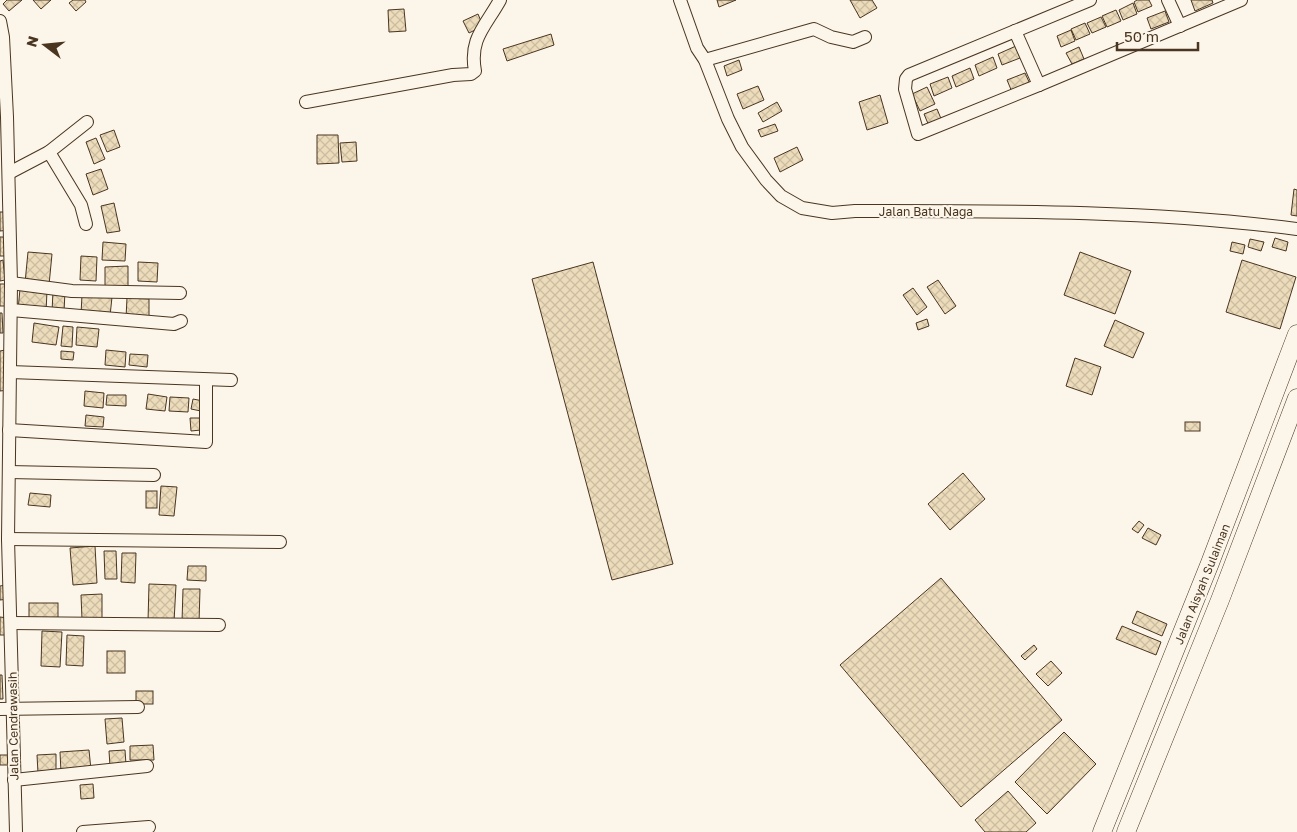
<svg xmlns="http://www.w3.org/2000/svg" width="1297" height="832" viewBox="0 0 1297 832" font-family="'Golos Text',sans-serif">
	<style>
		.building { fill: url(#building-cross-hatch); stroke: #4a3520 }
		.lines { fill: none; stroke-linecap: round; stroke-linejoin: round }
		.minor-casing { stroke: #4a3520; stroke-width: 14 }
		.highway-casing { stroke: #4a3520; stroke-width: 19 }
		.minor { stroke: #fbf6e9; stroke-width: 12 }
		.highway { stroke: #fbf6e9; stroke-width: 18 }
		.labels { text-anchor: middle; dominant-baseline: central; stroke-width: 4; stroke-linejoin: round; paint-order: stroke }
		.street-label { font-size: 12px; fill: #4a3520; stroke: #fbf6e9 }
	</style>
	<defs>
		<pattern id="building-cross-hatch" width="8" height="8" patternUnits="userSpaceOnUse" patternTransform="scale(1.25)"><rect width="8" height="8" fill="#ecdcbc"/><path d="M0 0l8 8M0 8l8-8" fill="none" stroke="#ccbda1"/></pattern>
	</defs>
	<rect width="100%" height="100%" fill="#fbf6e9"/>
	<g class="building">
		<path d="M7,0H22L9,11L3,4Z"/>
		<path d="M33,0H51L41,9Z"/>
		<path d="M73,0H85L86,2L76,11L69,3Z"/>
		<path d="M717,0H736L719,7Z"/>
		<path d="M850,0H872L877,8L860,18Z"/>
		<path d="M1137,0H1149L1152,6L1138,12L1134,2Z"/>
		<path d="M1191,0H1212L1213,3L1195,11Z"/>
		<path d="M1133,3L1137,14L1123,20L1119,10Z"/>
		<path d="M404,9L406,31L389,32L388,10Z"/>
		<path d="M1116,10L1121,21L1107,27L1102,16Z"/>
		<path d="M1165,11L1169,22L1151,29L1147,18Z"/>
		<path d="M478,14L483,26L469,33L463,21Z"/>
		<path d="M1101,17L1106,27L1092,33L1087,23Z"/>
		<path d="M1085,23L1090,34L1076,40L1071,29Z"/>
		<path d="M1071,30L1075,41L1061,47L1057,36Z"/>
		<path d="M551,34L554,45L507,61L503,49Z"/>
		<path d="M1016,46L1020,58L1002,65L998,54Z"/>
		<path d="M1079,47L1084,59L1072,64L1066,53Z"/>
		<path d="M993,57L997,68L979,76L975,65Z"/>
		<path d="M739,60L742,70L727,76L724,66Z"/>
		<path d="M970,68L974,79L956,87L952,76Z"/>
		<path d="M1025,73L1030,84L1012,92L1007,80Z"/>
		<path d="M948,77L952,88L934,96L930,84Z"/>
		<path d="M758,86L764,100L743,109L737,94Z"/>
		<path d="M927,87L935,104L920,111L912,94Z"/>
		<path d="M880,95L888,123L867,130L859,102Z"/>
		<path d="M777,102L782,111L763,122L758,113Z"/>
		<path d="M937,109L942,121L929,126L924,114Z"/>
		<path d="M775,124L778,131L761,137L758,130Z"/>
		<path d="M114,130L120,147L107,152L100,135Z"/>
		<path d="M317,135H338L339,163L317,164Z"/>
		<path d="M96,138L105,159L94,164L86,142Z"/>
		<path d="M356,142L357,161L342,162L340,143Z"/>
		<path d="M797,147L803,160L780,172L774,158Z"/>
		<path d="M101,169L108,189L93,195L86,174Z"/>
		<path d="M1294,189L1297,190V216L1291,215Z"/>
		<path d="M114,203L120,231L107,233L101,206Z"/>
		<path d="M0,212H8L10,230L0,231Z"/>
		<path d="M0,237H6L8,256H0Z"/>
		<path d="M1275,238L1288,242L1286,251L1272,247Z"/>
		<path d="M1250,239L1264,242L1261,251L1248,247Z"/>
		<path d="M103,242L126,244L125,261L102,260Z"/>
		<path d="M1232,242L1245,245L1243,254L1230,251Z"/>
		<path d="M28,252L52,254L49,285L25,283Z"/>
		<path d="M1080,252L1131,271L1115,314L1064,295Z"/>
		<path d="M81,256L97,257L96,281L80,280Z"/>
		<path d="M3,260L5,280L0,281V261Z"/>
		<path d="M1242,260L1296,277L1280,329L1226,312Z"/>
		<path d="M138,262L158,263L157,282L138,281Z"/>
		<path d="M593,262L673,564L612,580L532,279Z"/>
		<path d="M128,266V288H105V267Z"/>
		<path d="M938,280L956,306L945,314L927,287Z"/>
		<path d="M0,284H6L7,306H0Z"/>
		<path d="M913,288L927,307L917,315L903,295Z"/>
		<path d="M20,289L47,291L46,312L18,310Z"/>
		<path d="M53,291H65L64,312H52Z"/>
		<path d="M82,295L112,297L110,316L81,314Z"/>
		<path d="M127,298L149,299V318H126Z"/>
		<path d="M0,313H2L3,333H0Z"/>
		<path d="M927,319L929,326L918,330L916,323Z"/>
		<path d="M1115,320L1144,333L1133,358L1104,346Z"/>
		<path d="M34,323L59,327L56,345L32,342Z"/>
		<path d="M63,326L73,327L72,347L61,346Z"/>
		<path d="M77,327L99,329L97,347L76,345Z"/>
		<path d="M5,350L9,390L0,391V351Z"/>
		<path d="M106,350L126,352L125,367L105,365Z"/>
		<path d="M61,351L74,352L73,360L61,359Z"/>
		<path d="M130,354L148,355L147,367L129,365Z"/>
		<path d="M1075,358L1101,367L1092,395L1066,386Z"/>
		<path d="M85,391L104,393L103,408L84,406Z"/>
		<path d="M148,394L167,397L165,411L146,409Z"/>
		<path d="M107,395H126V406L106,405Z"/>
		<path d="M170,397L189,398L188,412L169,411Z"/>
		<path d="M193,399L203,401L201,411L191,409Z"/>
		<path d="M86,415L104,417L103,427L85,426Z"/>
		<path d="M190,418H201V430L191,431Z"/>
		<rect x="1185" y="422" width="15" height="9"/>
		<path d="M963,473L985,499L950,530L928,504Z"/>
		<path d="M161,486L177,487L174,516L159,515Z"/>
		<rect x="146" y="491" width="11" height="17"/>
		<path d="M30,493L51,495L50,507L28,505Z"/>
		<path d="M1139,521L1144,525L1138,533L1132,529Z"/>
		<path d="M1148,528L1161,535L1156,545L1142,538Z"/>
		<path d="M95,546L97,583L73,585L70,548Z"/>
		<path d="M104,551H116L117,579H105Z"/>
		<path d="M122,553H136L135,583L121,582Z"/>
		<path d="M188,566H206V581L187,580Z"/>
		<path d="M941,578L1062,720L961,807L840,665Z"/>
		<path d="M149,584L176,585L174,622L148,621Z"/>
		<path d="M6,585L8,599L0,600V586Z"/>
		<path d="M183,589H200L199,623L182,622Z"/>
		<path d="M102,594V619H82L81,595Z"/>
		<rect x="29" y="603" width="29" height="18"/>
		<path d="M1137,611L1167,624L1162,636L1132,623Z"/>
		<path d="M0,617L8,618L7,635H0Z"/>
		<path d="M1122,626L1161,642L1156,655L1116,639Z"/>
		<path d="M42,631L62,632L60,667L41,666Z"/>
		<path d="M67,635L84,636L83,666L66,665Z"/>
		<path d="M1034,645L1037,649L1025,660L1021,656Z"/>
		<rect x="107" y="651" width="18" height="22"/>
		<path d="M1051,661L1062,673L1048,686L1036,674Z"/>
		<path d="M0,675H2L3,699H0Z"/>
		<rect x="136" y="691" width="17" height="13"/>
		<path d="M122,718L124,742L107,744L105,719Z"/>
		<path d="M1064,732L1096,764L1047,814L1015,782Z"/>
		<path d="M153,745L154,760H130V746Z"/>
		<path d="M89,750L91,770L61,772L60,752Z"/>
		<path d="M125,750L126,765L110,766L109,751Z"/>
		<path d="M56,754V773H38L37,755Z"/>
		<rect x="0" y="755" width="10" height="10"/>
		<path d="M93,784L94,798L81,799L80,785Z"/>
		<path d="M1008,791L1036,823L1026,832H985L975,820Z"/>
	</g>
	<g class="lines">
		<defs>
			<g id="minor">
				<path d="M680,0L697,48L705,60L728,119L742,147L766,180L781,196L802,208L832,213L855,211C1003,211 1151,210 1297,229"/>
				<path d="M1090,0L909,75L906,79L905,89L918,134L1039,85L1241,0"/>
				<path d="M1168,0L1180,26"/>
				<path d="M0,21L3,37L7,117L11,283L8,539L16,832"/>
				<path d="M1015,31L1039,85"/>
				<path d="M705,60L814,29L831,37L853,42L865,37"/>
				<path d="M306,102L453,75L471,74L475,71C469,39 485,27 500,0"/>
				<path d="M49,152L81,205L86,224"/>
				<path d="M9,173L49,152L87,122"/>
				<path d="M11,283L72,291L180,293"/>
				<path d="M11,310L174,324L181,321"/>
				<path d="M10,372L231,380"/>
				<path d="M9,430L206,442V380"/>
				<path d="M9,472L154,475"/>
				<path d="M8,539L280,542"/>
				<path d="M11,623L219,625"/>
				<path d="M0,709L138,707"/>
				<path d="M14,780L147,766"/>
				<path d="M83,832L149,827"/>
			</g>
			<g id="highway">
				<path d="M1102,832L1210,563L1297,334"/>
				<path d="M1126,832L1220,600L1297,398"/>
			</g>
		</defs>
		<use href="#minor" class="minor-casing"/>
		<use href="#highway" class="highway-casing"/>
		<use href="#minor" class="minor"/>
		<use href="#highway" class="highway"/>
	</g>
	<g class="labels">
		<g class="street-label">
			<text x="926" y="211">Jalan Batu Naga</text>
			<text transform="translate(1202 584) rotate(-68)">Jalan Aisyah Sulaiman</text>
			<text transform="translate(13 726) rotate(-91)">Jalan Cendrawasih</text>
		</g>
	</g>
	<g transform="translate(45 45) rotate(286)" stroke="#fbf6e9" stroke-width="4" paint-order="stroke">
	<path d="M0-4L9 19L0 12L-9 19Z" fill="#4a3520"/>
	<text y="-8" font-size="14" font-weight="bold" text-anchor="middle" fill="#4a3520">N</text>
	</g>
	<path d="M1117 42v8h81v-8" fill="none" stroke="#4a3520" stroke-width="2.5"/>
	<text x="1124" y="42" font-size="15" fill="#4a3520" stroke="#fbf6e9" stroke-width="4" paint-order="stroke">50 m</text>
</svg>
